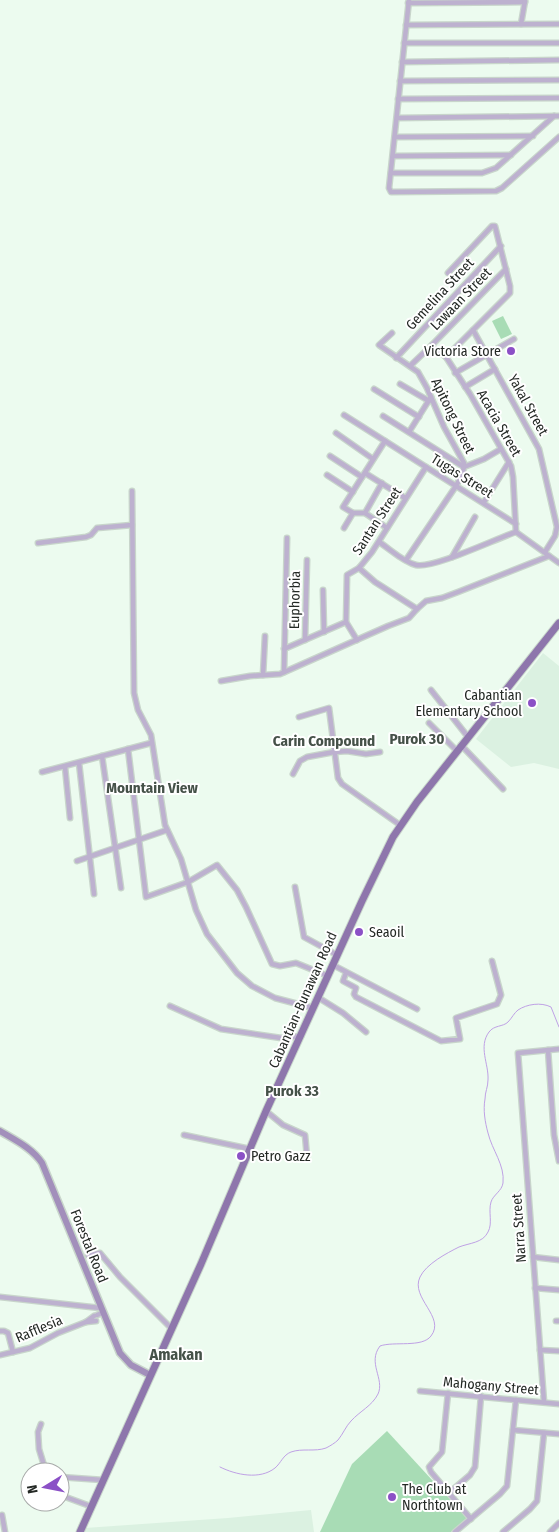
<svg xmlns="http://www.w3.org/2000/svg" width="559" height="1532" viewBox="0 0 559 1532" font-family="'Fira Sans Condensed',sans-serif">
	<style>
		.built { fill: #dbf1e1 }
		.park { fill: #a8dcb5 }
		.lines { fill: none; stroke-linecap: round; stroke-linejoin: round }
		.stream { stroke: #bfa1e5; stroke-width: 1 }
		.street-casing { stroke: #c8d5cb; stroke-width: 7 }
		.secondary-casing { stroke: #c8d5cb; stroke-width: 9 }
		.primary-casing { stroke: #c8d5cb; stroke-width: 9 }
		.street { stroke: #bdb1cf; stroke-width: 4.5 }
		.secondary { stroke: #a28fbb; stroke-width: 6 }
		.primary { stroke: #8e76ac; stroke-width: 7 }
		.poi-dot { fill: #8b50c6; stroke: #fff; stroke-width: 2 }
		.labels { text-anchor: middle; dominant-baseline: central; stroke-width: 4; stroke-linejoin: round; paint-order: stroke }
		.street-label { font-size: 14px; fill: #242925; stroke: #fff }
		.poi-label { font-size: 14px; fill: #242925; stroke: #fff; text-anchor: start }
		.neighbourhood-label { font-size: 15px; font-weight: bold; fill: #455148; stroke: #fff }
		.quarter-label { font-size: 16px; font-weight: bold; fill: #455148; stroke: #fff }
	</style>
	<rect width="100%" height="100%" fill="#ecfbef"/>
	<g class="built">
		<path d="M543,653L559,666V769L534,763L511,767L476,739Z"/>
		<path d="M311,1510L314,1532H84L85,1528L228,1518Z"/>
	</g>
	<g class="park">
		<path d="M503,316L512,334L501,339L492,321Z"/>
		<path d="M387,1431L467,1518L451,1532H320L352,1464Z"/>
	</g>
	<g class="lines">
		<path class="stream" d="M220,1467C236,1475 260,1480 275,1468C281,1463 283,1455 291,1452C302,1448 315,1452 326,1448C330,1446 335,1443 338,1440C343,1434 346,1426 351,1421C360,1411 372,1406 378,1394C385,1379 367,1363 380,1346C394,1341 422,1348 431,1336C446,1317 410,1298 420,1277C426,1264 447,1253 459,1247C469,1243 483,1243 488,1232C493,1223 488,1212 491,1202C493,1195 502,1191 503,1183C505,1165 492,1150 488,1133C485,1122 483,1110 485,1099C485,1092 488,1087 488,1080C489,1064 478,1047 489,1032C494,1025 503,1027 508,1022C512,1018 514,1013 518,1010C527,1004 541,1002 551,1007L559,1027"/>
		<defs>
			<g id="street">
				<path d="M409,0L389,188L391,192L496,191L502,188L559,137"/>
				<path d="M408,3L525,2"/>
				<path d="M521,24L525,1"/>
				<path d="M406,25L559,24"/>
				<path d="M404,43H559"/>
				<path d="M402,62L559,60"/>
				<path d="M400,81L559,80"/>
				<path d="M398,99L559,98"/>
				<path d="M397,118L559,116"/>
				<path d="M395,137L533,136"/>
				<path d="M393,156L511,155"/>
				<path d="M391,173H482L496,168L554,116"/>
				<path d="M473,330L539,449L557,527L555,536L545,552"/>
				<path d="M392,333L379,345L418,372L427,388L444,427L464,463L463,473L456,486L406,560"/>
				<path d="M431,346L446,357L470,394L511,466L513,477L516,532"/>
				<path d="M446,357L510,293V286L495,226H492L448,273"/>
				<path d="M396,358L501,246"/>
				<path d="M410,366L431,346L506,269"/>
				<path d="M455,373L514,339"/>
				<path d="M400,384L429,401"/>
				<path d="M465,387L495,369"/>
				<path d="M374,389L419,417"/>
				<path d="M344,415L516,524"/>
				<path d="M383,416L464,467L484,459L501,449"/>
				<path d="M409,432L431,397"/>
				<path d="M336,433L373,459"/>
				<path d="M385,441L343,507L353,513H365L387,528"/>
				<path d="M330,456L362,477"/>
				<path d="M365,473L405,498"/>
				<path d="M327,475L353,492"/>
				<path d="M132,491L134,693L138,710L151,735L165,825L181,859L196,910L207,934L237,973L252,986L275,998L313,1008"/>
				<path d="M484,502L509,462"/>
				<path d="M365,513L382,483"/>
				<path d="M344,528L353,513"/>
				<path d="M516,532L559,563"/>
				<path d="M379,542C390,549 403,562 416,565C433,569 495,539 516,532"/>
				<path d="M38,543L86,537L91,535L97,528L132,525"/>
				<path d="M452,557L475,517"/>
				<path d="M359,568L375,582L417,609"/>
				<path d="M323,590L324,632"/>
				<path d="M305,640L307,560"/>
				<path d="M357,640L346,622L347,575L359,568L372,552L426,467"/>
				<path d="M284,649L346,622"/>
				<path d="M284,672L287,538"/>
				<path d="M263,675L265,636"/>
				<path d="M221,681L250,676L280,674L388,626L409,618L417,609L426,601L442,598L458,592L549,556"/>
				<path d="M431,690L468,737"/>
				<path d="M299,717L329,708L338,778L342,784L400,825"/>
				<path d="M429,723L457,751"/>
				<path d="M461,745L503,789"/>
				<path d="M128,749L146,897L188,882L217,865L237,890L246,907L272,964L280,966L296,963L328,976"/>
				<path d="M102,756L121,888"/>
				<path d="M79,763L94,894"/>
				<path d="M65,767L70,818"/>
				<path d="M42,772L151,743"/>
				<path d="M293,774L300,761L307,757L334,752L347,751L366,754L380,752"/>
				<path d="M77,861L167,830"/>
				<path d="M295,887L304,937L337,955"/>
				<path d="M333,965L417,1009"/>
				<path d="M346,973L343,981L356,988L354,994L356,997L441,1041L460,1039L456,1018L497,1004L501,995L492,961"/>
				<path d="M319,998L343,1013L366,1032"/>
				<path d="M170,1006L221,1029L281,1038L301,1036"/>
				<path d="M548,1050L554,1135L559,1161"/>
				<path d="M266,1111L283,1125L305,1135L307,1157"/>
				<path d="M184,1135L250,1149"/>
				<path d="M88,1255L100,1253L120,1277L172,1329"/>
				<path d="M533,1257L559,1260"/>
				<path d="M535,1288L559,1290"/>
				<path d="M0,1297L100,1308"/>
				<path d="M97,1315L102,1313"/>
				<path d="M556,1321H559"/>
				<path d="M86,1322L96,1321"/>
				<path d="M0,1331H4L8,1333L13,1352"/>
				<path d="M540,1350L559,1351"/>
				<path d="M0,1355L30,1348L58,1333L86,1322L94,1316"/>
				<path d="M420,1391L559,1404"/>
				<path d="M448,1393L442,1452L429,1467L431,1472L471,1519"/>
				<path d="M544,1402L518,1053L559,1049"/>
				<path d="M41,1424L38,1432L39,1449L46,1472"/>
				<path d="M513,1430L559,1434"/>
				<path d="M60,1477L103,1480"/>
				<path d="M449,1493L470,1475L475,1467L481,1396"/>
				<path d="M60,1495L90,1506"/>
				<path d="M2,1515L5,1532"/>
				<path d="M455,1532L500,1494L507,1486L516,1400"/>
				<path d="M503,1532L530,1509L537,1501L544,1433"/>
				<path d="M550,1532L559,1523"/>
			</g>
			<path id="secondary" d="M0,1131C15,1140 32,1148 42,1163L120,1353L131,1365L150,1375"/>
			<path id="primary" d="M80,1532L201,1264L266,1111L362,901L393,837L417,802L559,623"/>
		</defs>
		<use href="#street" class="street-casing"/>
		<use href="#secondary" class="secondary-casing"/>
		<use href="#primary" class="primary-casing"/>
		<use href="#street" class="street"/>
		<use href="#secondary" class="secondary"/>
		<use href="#primary" class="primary"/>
	</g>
	<g class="poi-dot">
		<circle cx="511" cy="351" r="5"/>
		<circle cx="532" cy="703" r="5"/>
		<circle cx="359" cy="932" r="5"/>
		<circle cx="241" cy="1156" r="5"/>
		<circle cx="392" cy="1497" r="5"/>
	</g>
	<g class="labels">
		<g class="street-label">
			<text transform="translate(440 294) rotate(-47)">Gemelina Street</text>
			<text transform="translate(461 299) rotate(-46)">Lawaan Street</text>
			<text transform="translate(528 405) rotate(61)">Yakal Street</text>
			<text transform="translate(453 416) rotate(64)">Apitong Street</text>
			<text transform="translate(499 423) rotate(60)">Acacia Street</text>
			<text transform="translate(462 476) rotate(32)">Tugas Street</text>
			<text transform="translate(377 521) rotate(-57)">Santan Street</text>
			<text transform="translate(295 600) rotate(-89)">Euphorbia</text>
			<text transform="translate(303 1000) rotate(-66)">Cabantian-Bunawan Road</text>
			<text transform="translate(519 1228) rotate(-94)">Narra Street</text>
			<text transform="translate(89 1246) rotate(68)">Forestal Road</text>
			<text transform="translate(39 1329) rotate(-23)">Rafflesia</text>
			<text transform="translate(491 1386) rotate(5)">Mahogany Street</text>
		</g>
		<g class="poi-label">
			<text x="501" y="351" text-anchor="end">Victoria Store</text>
			<text x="522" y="695" text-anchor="end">Cabantian<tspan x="522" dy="16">Elementary School</tspan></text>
			<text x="369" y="932">Seaoil</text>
			<text x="251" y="1156">Petro Gazz</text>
			<text x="402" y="1489">The Club at<tspan x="402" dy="16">Northtown</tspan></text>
		</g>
		<g class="neighbourhood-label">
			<text x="417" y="739">Purok 30</text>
			<text x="324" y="741">Carin Compound</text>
			<text x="152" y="788">Mountain View</text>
			<text x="292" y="1091">Purok 33</text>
		</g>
		<g class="quarter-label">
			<text x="176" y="1354">Amakan</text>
		</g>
	</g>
	<g transform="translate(45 1487) rotate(260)"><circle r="24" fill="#ffffff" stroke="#a7a9a8"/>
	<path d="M0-4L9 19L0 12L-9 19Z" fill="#8b50c6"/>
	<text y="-8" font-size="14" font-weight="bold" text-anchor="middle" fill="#242925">N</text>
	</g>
</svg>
